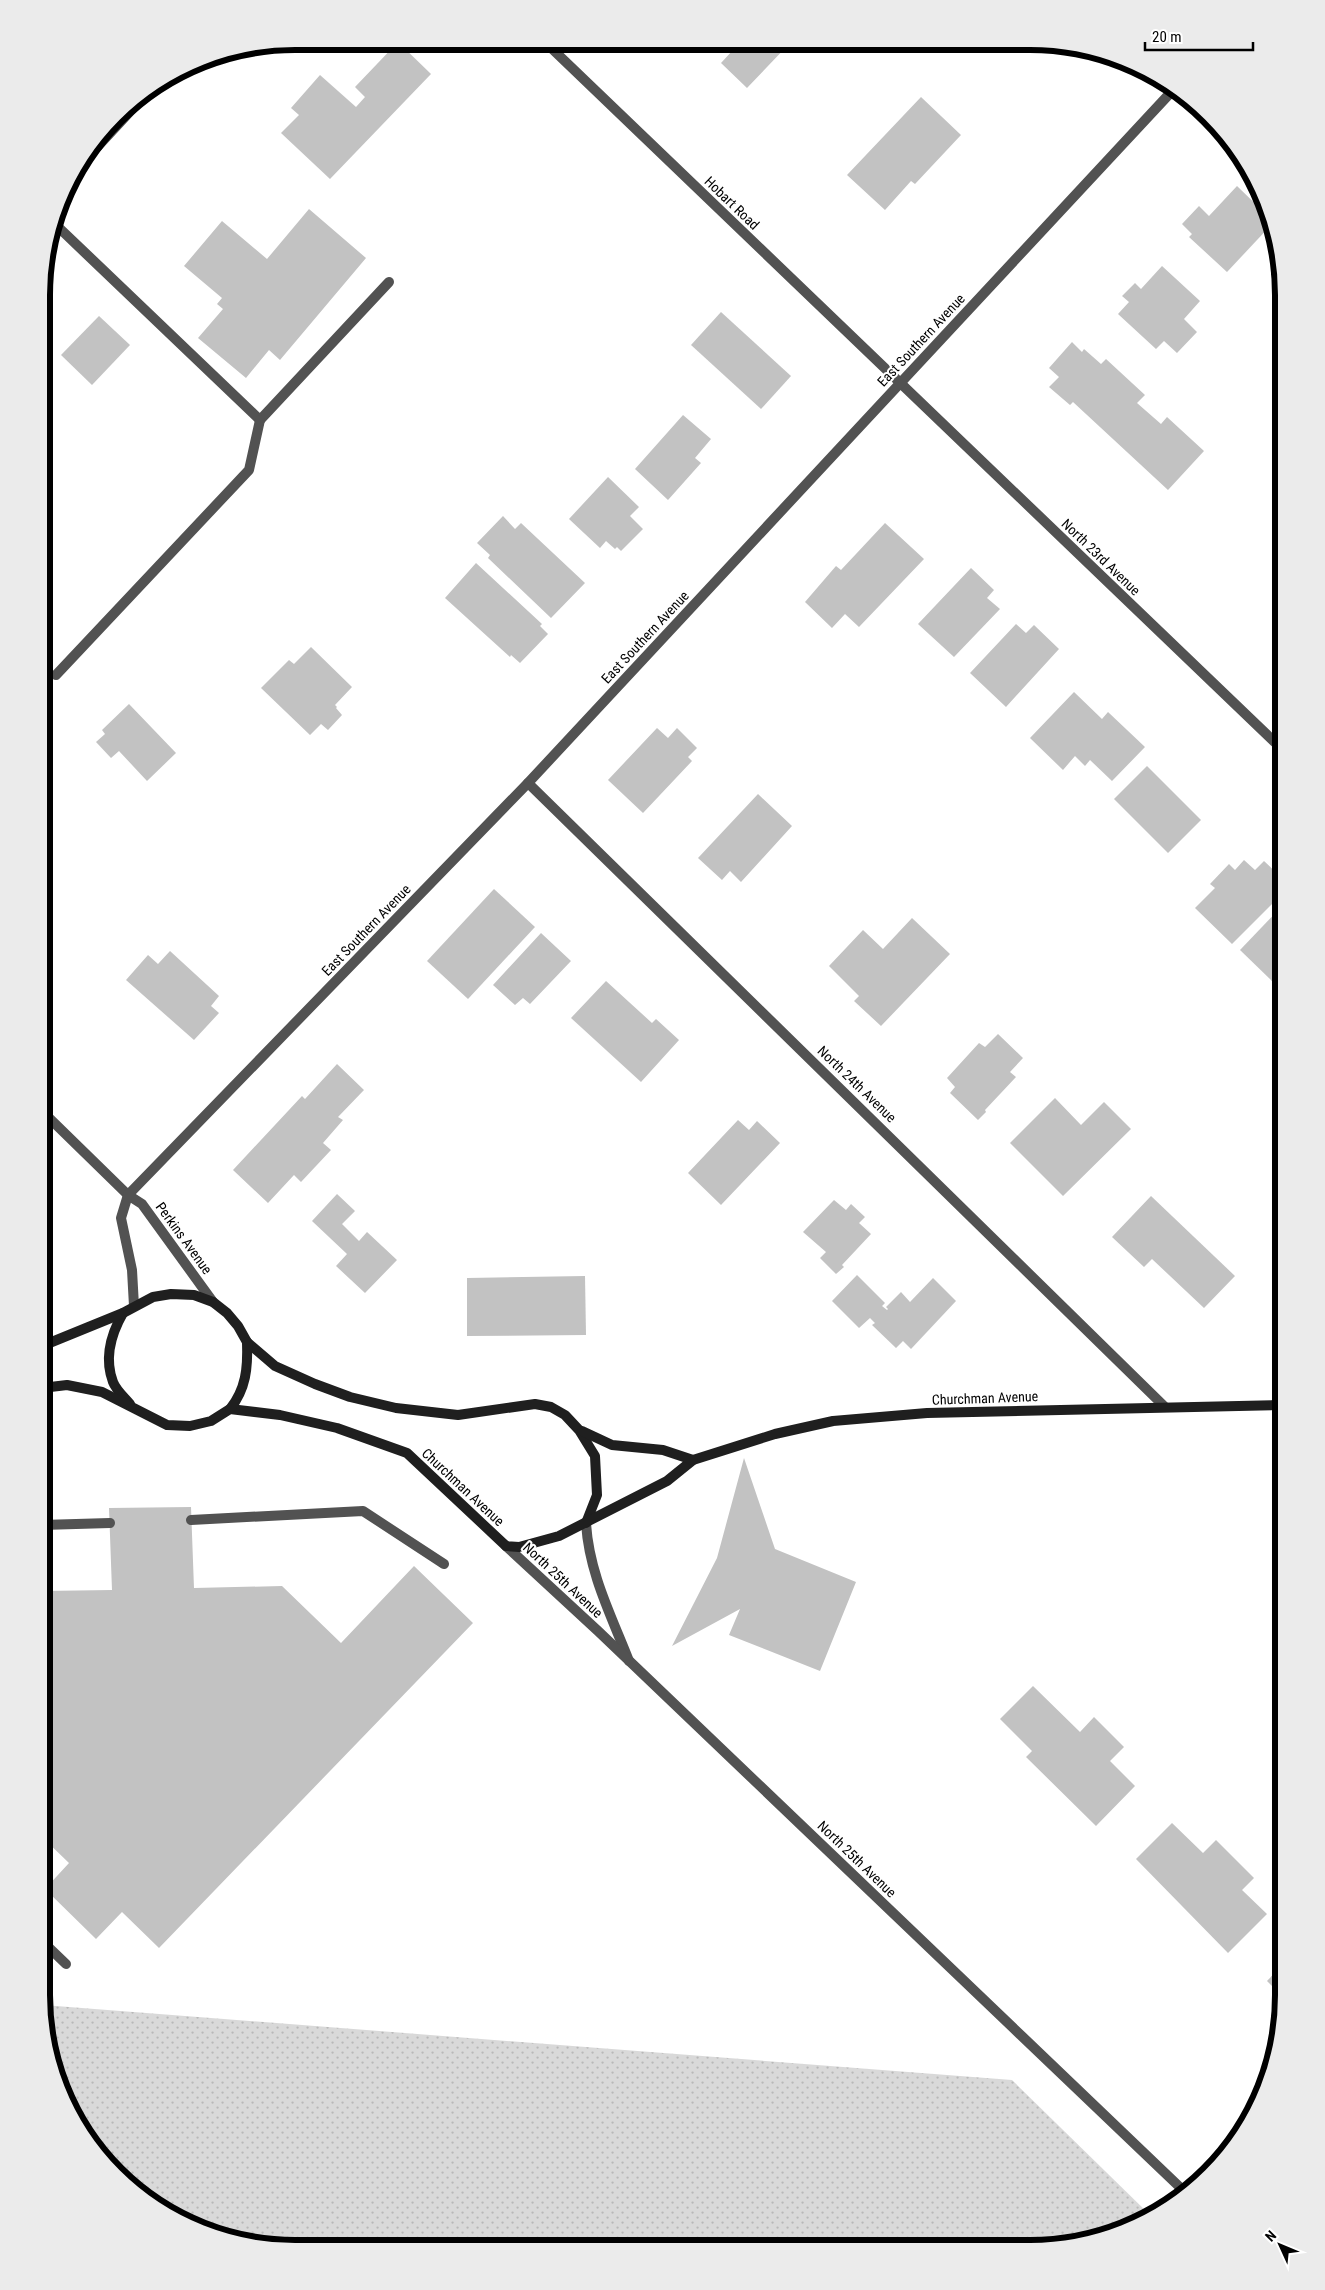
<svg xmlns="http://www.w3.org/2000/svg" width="1325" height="2290" viewBox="0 0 1325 2290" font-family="'Roboto Condensed',sans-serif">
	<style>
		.grass { fill: url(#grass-dots) }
		.building { fill: #c2c2c2 }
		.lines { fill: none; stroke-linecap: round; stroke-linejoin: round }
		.service { stroke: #525252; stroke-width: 10 }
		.minor { stroke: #525252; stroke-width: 10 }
		.tertiary { stroke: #525252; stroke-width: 10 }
		.secondary { stroke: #1f1f1f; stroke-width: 10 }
		.labels { text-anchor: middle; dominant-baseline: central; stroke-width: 4; stroke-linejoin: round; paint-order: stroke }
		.street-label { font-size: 14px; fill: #000; stroke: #fff }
		.rim { fill: none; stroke: #000; stroke-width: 6 }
	</style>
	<defs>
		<pattern id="grass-dots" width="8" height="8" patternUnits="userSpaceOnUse" patternTransform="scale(1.25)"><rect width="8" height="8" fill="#d9d9d9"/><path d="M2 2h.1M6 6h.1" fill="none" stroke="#b8b8b8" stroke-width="1.8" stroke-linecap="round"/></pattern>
	</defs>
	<rect width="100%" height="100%" fill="#fff"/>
	<path class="grass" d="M43,2005L1012,2080L1150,2215L1112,2235L1030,2249L262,2247L183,2223L128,2186L84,2136L55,2077Z"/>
	<g class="building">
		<path d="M398,42L431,74L330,179L281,133L299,115L291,108L320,75L356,107L365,97L355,87Z"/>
		<path d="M727,44H789L747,88L721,63L733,50Z"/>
		<path d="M921,97L961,135L915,184L911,181L885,210L847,175Z"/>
		<path d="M1237,186L1271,219L1272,224L1227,272L1189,237L1192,234L1182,224L1199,206L1209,216Z"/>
		<path d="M309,209L366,258L280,360L269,350L246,378L198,338L223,309L217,304L222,298L184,266L222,221L267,259Z"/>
		<path d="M1162,266L1200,301L1184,319L1197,332L1177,353L1164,341L1156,349L1118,314L1129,302L1122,296L1135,283L1141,289Z"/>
		<path d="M721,312L791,376L761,409L691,345Z"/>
		<path d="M99,316L130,345L92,385L61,355Z"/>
		<path d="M1072,342L1082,352L1084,349L1101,364L1106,359L1145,395L1137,403L1161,424L1167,417L1204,451L1168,490L1073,402L1070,405L1049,387L1059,377L1049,368Z"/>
		<path d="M683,415L711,439L695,458L701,463L668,500L635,469Z"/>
		<path d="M608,477L639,507L630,516L643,529L621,551L617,547L615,549L606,541L600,548L569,519Z"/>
		<path d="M503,516L515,529L521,523L585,583L551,618L488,558L490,555L477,543Z"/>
		<path d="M885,523L924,559L859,627L845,614L832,628L805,602L836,566L841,570Z"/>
		<path d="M476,563L542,624L540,626L548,634L520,663L511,655L510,657L445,598Z"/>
		<path d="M971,568L994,590L987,598L1000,609L954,657L918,624Z"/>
		<path d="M1016,624L1026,633L1034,625L1059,649L1006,707L970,673Z"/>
		<path d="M311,647L352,687L335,705L337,707L336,708L342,715L328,730L321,724L310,735L261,688L289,660L294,664Z"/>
		<path d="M1074,692L1102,719L1108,712L1145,747L1112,781L1090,760L1085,766L1075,756L1063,770L1030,738Z"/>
		<path d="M129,704L176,753L147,781L119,751L111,758L96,742L105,734L102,730Z"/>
		<path d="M657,728L668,738L677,728L697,748L688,757L692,761L643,813L608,780Z"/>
		<path d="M1147,766L1201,820L1168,853L1114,799Z"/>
		<path d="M758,794L792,826L741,882L730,871L722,880L698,858Z"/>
		<path d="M1244,860L1255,870L1264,861L1284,880V892L1232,944L1195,908L1215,888L1210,884L1229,864L1235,870Z"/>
		<path d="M494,889L535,927L468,999L427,961Z"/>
		<path d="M1284,904V977L1276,985L1240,950Z"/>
		<path d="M912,918L950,954L881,1026L854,1001L859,996L829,966L863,930L883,949Z"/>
		<path d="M541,933L571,961L530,1004L523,998L515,1005L493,985Z"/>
		<path d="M170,951L219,996L211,1006L219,1013L194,1040L126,980L148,955L158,964Z"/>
		<path d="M606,981L652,1023L656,1019L679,1040L641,1082L571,1018Z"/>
		<path d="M998,1034L1023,1058L1010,1072L1016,1077L985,1110L986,1112L978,1120L950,1093L955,1087L947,1078L979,1043L985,1047Z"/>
		<path d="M337,1064L364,1090L338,1117L343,1120L323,1143L331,1150L301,1182L294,1175L268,1203L233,1170L302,1096L305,1099Z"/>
		<path d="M1055,1098L1081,1125L1104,1102L1131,1129L1063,1196L1010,1143Z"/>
		<path d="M738,1120L749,1130L757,1121L780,1143L721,1205L688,1173Z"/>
		<path d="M337,1194L355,1211L342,1224L359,1241L367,1232L397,1260L365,1293L336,1266L347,1254L312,1221Z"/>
		<path d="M1151,1196L1235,1276L1204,1308L1152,1259L1144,1267L1112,1237Z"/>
		<path d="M834,1200L846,1210L851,1204L865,1217L859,1223L871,1234L842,1265L844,1267L836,1274L820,1258L826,1252L803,1232Z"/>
		<path d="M857,1275L885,1303L882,1306L887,1310L888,1309L886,1307L901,1292L910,1302L933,1278L956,1301L911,1349L903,1341L896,1348L872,1325L875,1323L870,1318L859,1328L832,1301Z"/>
		<path d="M585,1276L586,1335L467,1336V1278Z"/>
		<path d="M744,1458L775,1549L856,1582L820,1671L729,1635L740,1609L672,1646L717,1558Z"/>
		<path d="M191,1507L194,1588L282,1586L341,1643L414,1566L473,1623L159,1948L122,1912L96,1939L45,1889L69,1863L41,1836L42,1591L112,1590L109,1508Z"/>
		<path d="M1033,1686L1080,1732L1094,1717L1124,1747L1110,1761L1135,1786L1096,1826L1026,1757L1032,1751L1000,1719Z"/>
		<path d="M1172,1823L1203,1853L1216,1840L1254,1878L1242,1890L1267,1914L1228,1953L1136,1859Z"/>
		<path d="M1283,1964V1997L1267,1981Z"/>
	</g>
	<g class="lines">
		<g class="service">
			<path d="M55,224L260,420L389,282"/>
			<path d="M56,675L249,470L260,420"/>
			<path d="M191,1520L363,1511L444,1564"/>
			<path d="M586,1523C589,1573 611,1615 629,1661"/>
			<path d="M42,1525L110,1523"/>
			<path d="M41,1940L66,1964"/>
		</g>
		<g class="minor">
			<path d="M546,43L1284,751"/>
			<path d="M85,160L148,92"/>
			<path d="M528,783L1165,1407"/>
		</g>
		<g class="tertiary">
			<path d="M42,1111L128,1195L142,1204L213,1302"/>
			<path d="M134,1306L132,1270L121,1218L128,1195L528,783L1174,89"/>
			<path d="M506,1546L598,1631L1187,2194"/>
		</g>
		<g class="secondary">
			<path d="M123,1313C111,1334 104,1358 113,1382C116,1390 124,1397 130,1404"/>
			<path d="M42,1346L123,1313L153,1297L171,1294L194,1295L213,1302L227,1313L238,1326L247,1342L275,1366L315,1384L350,1397L396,1408L458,1415L535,1404L551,1407L565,1415L579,1430L595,1456L597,1495L586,1523"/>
			<path d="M42,1388L67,1385L102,1392L167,1425L190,1426L211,1421L230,1409L280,1415L337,1428L407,1453L506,1546L519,1547L559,1536L667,1481L693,1460L775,1434L833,1421L927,1413L1283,1405"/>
			<path d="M230,1409C246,1389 248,1368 247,1342"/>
			<path d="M582,1431L612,1445L663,1450L693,1460"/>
		</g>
	</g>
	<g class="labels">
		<g class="street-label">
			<text transform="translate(732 203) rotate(44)">Hobart Road</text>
			<text transform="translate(921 340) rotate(-47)">East Southern Avenue</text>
			<text transform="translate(1101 557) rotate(44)">North 23rd Avenue</text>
			<text transform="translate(645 637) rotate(-47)">East Southern Avenue</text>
			<text transform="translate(366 930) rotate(-46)">East Southern Avenue</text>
			<text transform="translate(857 1084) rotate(44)">North 24th Avenue</text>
			<text transform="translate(184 1238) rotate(54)">Perkins Avenue</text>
			<text transform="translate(985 1398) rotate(-2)">Churchman Avenue</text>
			<text transform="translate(463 1487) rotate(43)">Churchman Avenue</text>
			<text transform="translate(563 1580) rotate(43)">North 25th Avenue</text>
			<text transform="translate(857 1859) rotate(44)">North 25th Avenue</text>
		</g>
	</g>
	<path d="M0 0H1325V2290H0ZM295 50H1030A245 245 0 0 1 1275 295V1995A245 245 0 0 1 1030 2240H295A245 245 0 0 1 50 1995V295A245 245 0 0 1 295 50Z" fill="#ebebeb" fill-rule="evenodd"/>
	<path class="rim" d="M295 50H1030A245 245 0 0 1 1275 295V1995A245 245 0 0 1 1030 2240H295A245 245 0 0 1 50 1995V295A245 245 0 0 1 295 50Z"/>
	<g transform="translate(1280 2245) rotate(314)" stroke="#ffffff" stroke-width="4" paint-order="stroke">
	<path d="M0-4L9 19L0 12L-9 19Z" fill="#000000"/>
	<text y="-8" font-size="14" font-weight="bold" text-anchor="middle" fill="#000000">N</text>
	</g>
	<path d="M1145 42v8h108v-8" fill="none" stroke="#000000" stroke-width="2.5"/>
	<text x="1152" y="42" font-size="15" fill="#000000" stroke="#ffffff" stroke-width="4" paint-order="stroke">20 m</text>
</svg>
